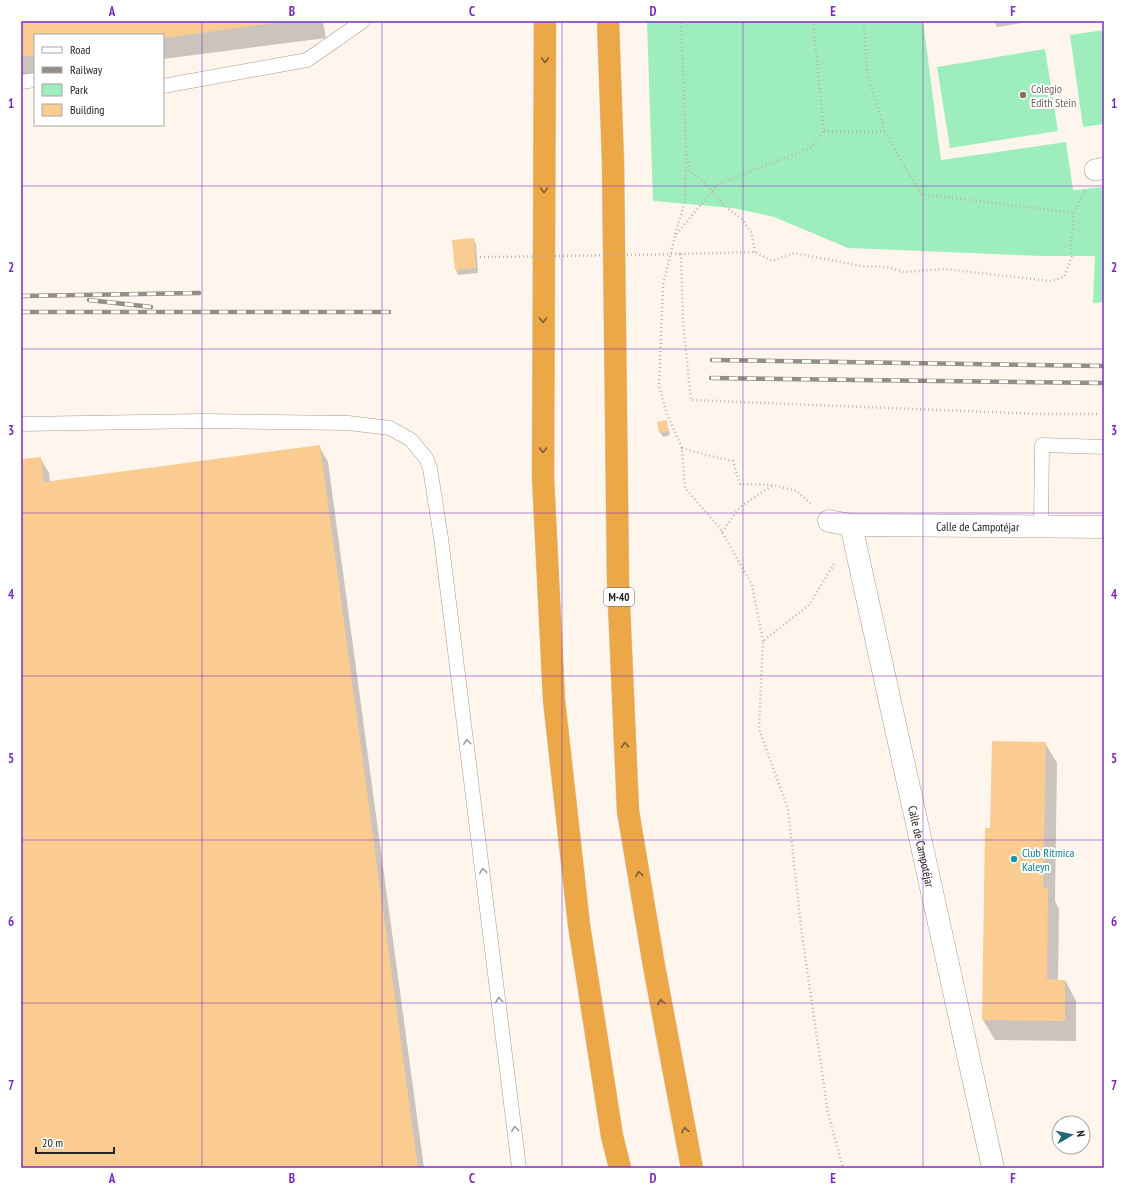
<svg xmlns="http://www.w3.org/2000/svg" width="1125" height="1189" viewBox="0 0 1125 1189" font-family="'PT Sans Narrow',sans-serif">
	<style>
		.green { fill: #9deebc }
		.shadow { fill: #0003 }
		.building { fill: #facc91 }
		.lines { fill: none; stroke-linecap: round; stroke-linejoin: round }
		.service-casing { stroke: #a79c8e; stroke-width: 15 }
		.pedestrian-casing { stroke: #a79c8e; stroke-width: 22 }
		.minor-casing { stroke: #a79c8e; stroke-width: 23 }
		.motorway-casing { stroke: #d8d7d6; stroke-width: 23 }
		.path { stroke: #bcb6ae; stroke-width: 2.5; stroke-dasharray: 1 3; stroke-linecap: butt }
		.service { stroke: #fff; stroke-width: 14 }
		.pedestrian { stroke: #fff; stroke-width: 21 }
		.minor { stroke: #fff; stroke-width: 22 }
		.motorway { stroke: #eca846; stroke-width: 22 }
		.rail-casing { stroke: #948e87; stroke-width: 4.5 }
		.rail { stroke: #fff; stroke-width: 3; stroke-dasharray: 9; stroke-linecap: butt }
		.path-bridge { stroke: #bcb6ae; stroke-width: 2.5; stroke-dasharray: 1 3; stroke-linecap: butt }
		.oneway { stroke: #7f5e2f }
		.oneway2 { stroke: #9d9c99 }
		.grid { fill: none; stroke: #7b2cbf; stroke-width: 1; stroke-opacity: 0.55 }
		.education-dot { fill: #8d6e63; stroke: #fff; stroke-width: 1.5 }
		.culture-dot { fill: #0f9aa8; stroke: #fff; stroke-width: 1.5 }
		.labels { text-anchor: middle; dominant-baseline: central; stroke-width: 4; stroke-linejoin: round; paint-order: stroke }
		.shield { fill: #fff; stroke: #676461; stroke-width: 1 }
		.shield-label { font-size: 11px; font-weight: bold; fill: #26221d }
		.education-label { font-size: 12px; fill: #785e54; stroke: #fff; text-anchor: start }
		.street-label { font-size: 12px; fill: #26221d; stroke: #fff }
		.culture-label { font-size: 12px; fill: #0d838f; stroke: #fff; text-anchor: start }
		.neatline { fill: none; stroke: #7b2cbf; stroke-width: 1.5 }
		.grid-label { font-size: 13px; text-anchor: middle; font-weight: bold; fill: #7b2cbf }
	</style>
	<rect width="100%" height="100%" fill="#fef6ed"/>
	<g class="green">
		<path d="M647,21H923L941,160L1066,142L1073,190L1104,187V302L1093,303L1095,256H1042L848,248L774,217L733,208L653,201Z"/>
		<path d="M1104,30V124L1083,127L1070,35Z"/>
		<path d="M1045,49L1058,131L950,148L937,67Z"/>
	</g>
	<g class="shadow">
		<path d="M21,21H323L326,38L163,59V35H35V76L21,78Z"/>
		<path d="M994,21H1035L997,27Z"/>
		<path d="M473,239L476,244L478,273L458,275L456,270Z"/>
		<path d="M666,421L670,435L663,437L660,432Z"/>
		<path d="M319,446L328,462L424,1168H21V460L40,458L49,473L50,483Z"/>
		<path d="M1045,743L1057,763L1055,901L1059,909L1058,980H1065L1076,1001V1041L995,1040L983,1020L986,829H991Z"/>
	</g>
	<g class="building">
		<path d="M21,21H283V22L163,38V35H35V55L21,57Z"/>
		<path d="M474,238L476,268L455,270L452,240Z"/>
		<path d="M667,420L668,431L659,433L657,422Z"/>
		<path d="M320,445L418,1168H21V459L41,457L44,482Z"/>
		<path d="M992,741L1046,742L1043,888H1048L1047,979L1065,980V1021L982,1020L985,828H990Z"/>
	</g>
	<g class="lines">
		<defs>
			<g id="service">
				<path d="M21,82L35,80"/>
				<path d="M163,86L307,60L363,21"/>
				<path d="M21,424L204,421L348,423L390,428L411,440L426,458L430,468L441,538L519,1168"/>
				<path d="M1041,525L1042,445L1104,447"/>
			</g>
			<path id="pedestrian" d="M1095,170L1104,168"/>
			<g id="minor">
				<path id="s1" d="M829,521L851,525L1104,527"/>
				<path id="s2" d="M851,525L993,1168"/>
			</g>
			<g id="motorway">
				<path d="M545,21L543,477L554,700L579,925L612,1136L620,1168"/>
				<path d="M608,21L613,162L618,582L628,811L654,966L692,1168"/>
			</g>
		</defs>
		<use href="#service" class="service-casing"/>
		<use href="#pedestrian" class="pedestrian-casing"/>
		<use href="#minor" class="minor-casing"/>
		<use href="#motorway" class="motorway-casing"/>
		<g class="path">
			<path d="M864,21L867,72L885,132"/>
			<path d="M824,131L885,132L921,194L1074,213"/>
			<path d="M687,154L690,172L703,181L725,206L743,220L751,232L755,252"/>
			<path d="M1085,191L1074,213L1071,244L1072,256L1064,277L1051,281L944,269L904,272L886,267L861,266L794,253L772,261L755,252L681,254L683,323L691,400L1039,414H1100"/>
			<path d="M675,234L685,202L686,148L681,21"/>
			<path d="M480,257H495"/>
			<path d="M682,448L706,455L733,461L740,484L773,485L797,491L812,505"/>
			<path d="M722,532L740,507L773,485"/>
			<path d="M834,564L809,605L763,641L759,729L788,809L802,935L828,1113L843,1168"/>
			<path d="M763,641L752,585L719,527L685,488L682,448L667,414L659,387L663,285L675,236L718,184L810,148L824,131L813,21"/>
		</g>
		<use href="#service" class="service"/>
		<use href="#pedestrian" class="pedestrian"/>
		<use href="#minor" class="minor"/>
		<use href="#motorway" class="motorway"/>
		<defs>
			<g id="rail">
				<path d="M21,296L199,293"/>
				<path d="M89,300L151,307"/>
				<path d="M21,312H389"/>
				<path d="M712,360L1104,366"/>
				<path d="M711,378L1104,383"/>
			</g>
		</defs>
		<use href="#rail" class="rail-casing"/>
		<use href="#rail" class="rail"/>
		<path class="path-bridge" d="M495,257L681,254"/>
	</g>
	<defs><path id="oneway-chevron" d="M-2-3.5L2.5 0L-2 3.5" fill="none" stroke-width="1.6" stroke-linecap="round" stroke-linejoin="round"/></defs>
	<g class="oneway">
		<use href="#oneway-chevron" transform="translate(545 60) rotate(90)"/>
		<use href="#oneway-chevron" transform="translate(544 190) rotate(90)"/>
		<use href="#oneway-chevron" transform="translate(543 320) rotate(90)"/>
		<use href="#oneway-chevron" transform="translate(543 450) rotate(90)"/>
		<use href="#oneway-chevron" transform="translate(625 745) rotate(-93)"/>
		<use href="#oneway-chevron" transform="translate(639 874) rotate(-99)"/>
		<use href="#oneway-chevron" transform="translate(661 1002) rotate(-101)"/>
		<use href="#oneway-chevron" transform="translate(685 1130) rotate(-101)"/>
	</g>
	<g class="oneway2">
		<use href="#oneway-chevron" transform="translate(467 742) rotate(-97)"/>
		<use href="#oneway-chevron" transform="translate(483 871) rotate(-97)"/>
		<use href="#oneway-chevron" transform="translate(499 1000) rotate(-97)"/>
		<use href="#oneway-chevron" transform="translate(515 1129) rotate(-97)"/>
	</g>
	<path class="grid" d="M202,21V1168M382,21V1168M562,21V1168M743,21V1168M923,21V1168M21,186H1104M21,349H1104M21,513H1104M21,676H1104M21,840H1104M21,1003H1104"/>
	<circle class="education-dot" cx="1023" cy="95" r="4"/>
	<circle class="culture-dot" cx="1014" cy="859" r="4"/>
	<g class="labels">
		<rect class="shield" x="604" y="588" width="30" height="18" rx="3"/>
		<g class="shield-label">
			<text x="619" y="597">M-40</text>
		</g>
		<g class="education-label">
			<text x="1031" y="88">Colegio<tspan x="1031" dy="14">Edith Stein</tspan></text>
		</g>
		<g class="street-label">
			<text stroke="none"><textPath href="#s1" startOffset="149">Calle de Campotéjar</textPath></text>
			<text stroke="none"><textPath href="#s2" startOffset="329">Calle de Campotéjar</textPath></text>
		</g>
		<g class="culture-label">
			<text x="1022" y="852">Club Rítmica<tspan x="1022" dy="14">Kaleyn</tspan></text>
		</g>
	</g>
	<rect width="1125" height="1189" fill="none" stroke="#ffffff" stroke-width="44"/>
	<rect x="34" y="34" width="130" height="92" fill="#ffffff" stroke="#a8a7a5"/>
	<rect x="42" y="47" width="20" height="6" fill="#ffffff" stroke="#a8a7a5"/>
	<text x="70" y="54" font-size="12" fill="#26221d">Road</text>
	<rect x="42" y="67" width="20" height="6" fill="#948e87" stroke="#a8a7a5"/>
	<text x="70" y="74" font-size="12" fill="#26221d">Railway</text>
	<rect x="42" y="84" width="20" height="12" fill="#9deebc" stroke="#a8a7a5"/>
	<text x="70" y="94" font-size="12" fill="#26221d">Park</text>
	<rect x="42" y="104" width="20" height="12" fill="#facc91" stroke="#a8a7a5"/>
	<text x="70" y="114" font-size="12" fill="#26221d">Building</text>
	<g transform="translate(1071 1135) rotate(81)"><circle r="19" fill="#ffffff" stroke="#a8a7a5"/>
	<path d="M0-3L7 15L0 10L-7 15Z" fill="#206975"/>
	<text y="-6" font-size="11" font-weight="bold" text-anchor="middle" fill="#26221d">N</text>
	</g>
	<path d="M36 1147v6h78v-6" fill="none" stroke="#26221d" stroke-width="2"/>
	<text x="42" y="1147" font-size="12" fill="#26221d" stroke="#ffffff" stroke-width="3" paint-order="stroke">20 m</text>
	<rect x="22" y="22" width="1081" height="1145" class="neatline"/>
	<g class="grid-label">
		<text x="112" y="16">A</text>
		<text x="292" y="16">B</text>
		<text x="472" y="16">C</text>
		<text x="653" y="16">D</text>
		<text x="833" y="16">E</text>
		<text x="1013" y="16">F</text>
		<text x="11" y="108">1</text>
		<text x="1114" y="108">1</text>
		<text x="11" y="272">2</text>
		<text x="1114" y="272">2</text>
		<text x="11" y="435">3</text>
		<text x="1114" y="435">3</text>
		<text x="11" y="599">4</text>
		<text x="1114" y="599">4</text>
		<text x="11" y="763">5</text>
		<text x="1114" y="763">5</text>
		<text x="11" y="926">6</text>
		<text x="1114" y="926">6</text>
		<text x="11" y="1090">7</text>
		<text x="1114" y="1090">7</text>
		<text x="112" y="1183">A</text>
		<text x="292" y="1183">B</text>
		<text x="472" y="1183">C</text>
		<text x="653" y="1183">D</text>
		<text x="833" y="1183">E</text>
		<text x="1013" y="1183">F</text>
	</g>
</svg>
